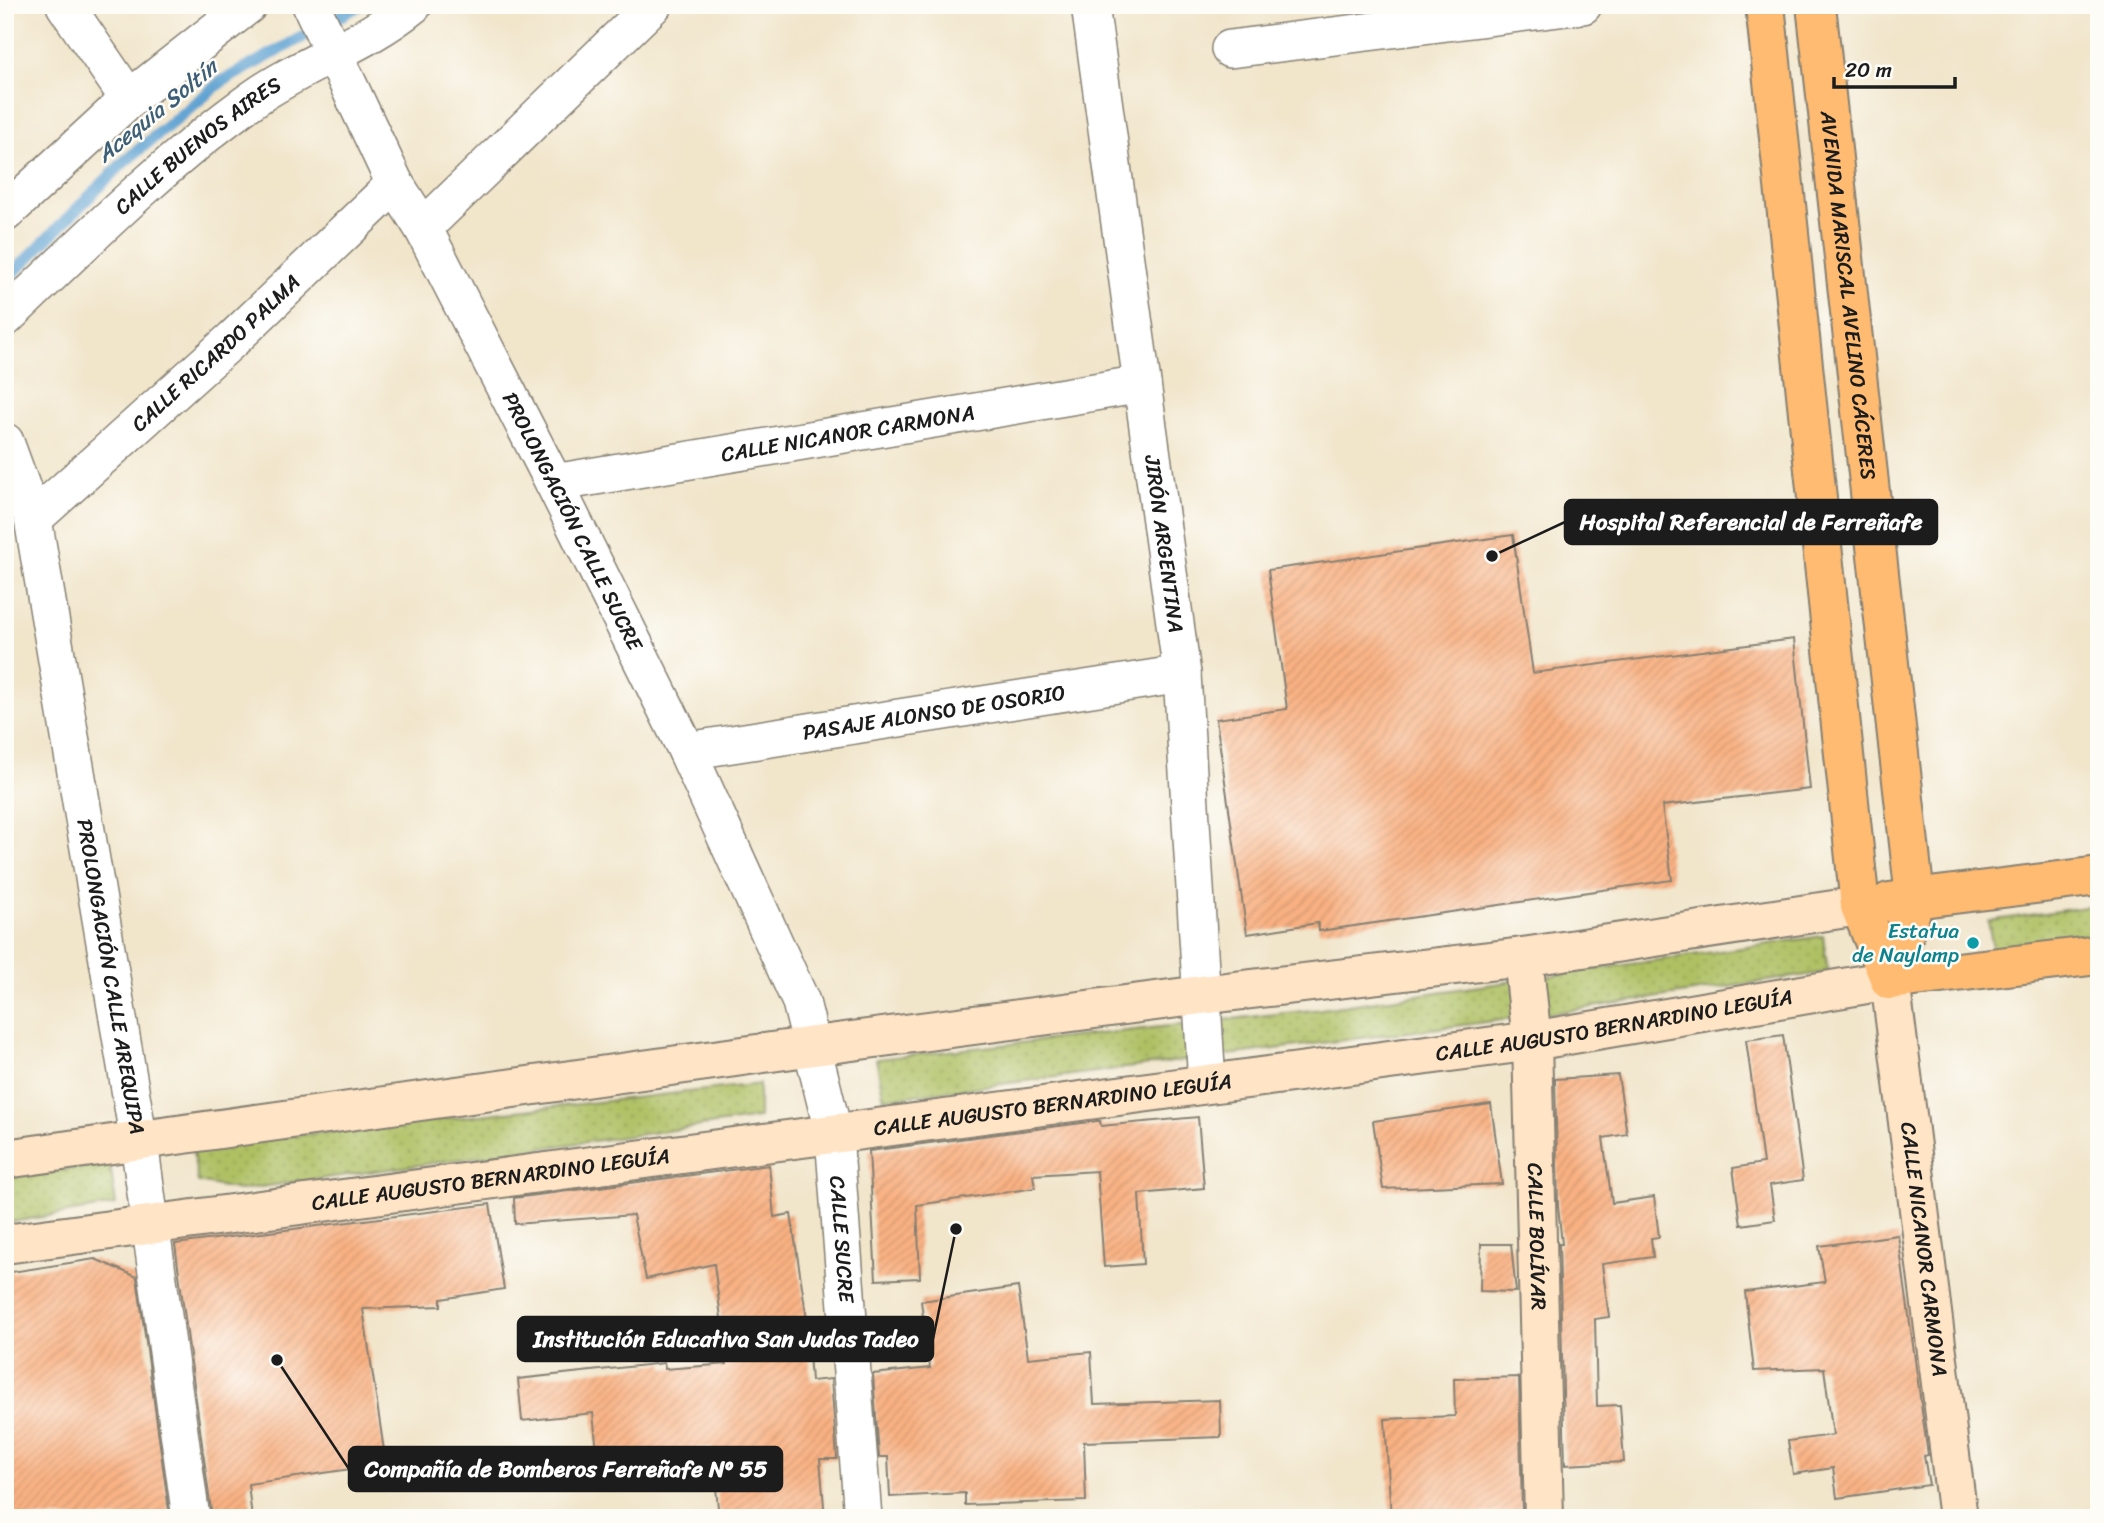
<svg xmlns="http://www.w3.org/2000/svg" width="2104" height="1523" viewBox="0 0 2104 1523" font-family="Sriracha,sans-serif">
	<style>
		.grass { fill: url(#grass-dots); stroke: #666e40; stroke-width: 2 }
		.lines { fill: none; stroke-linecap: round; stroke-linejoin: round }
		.stream { stroke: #5ca0d1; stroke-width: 12 }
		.building { fill: url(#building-hatch) }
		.street-casing { stroke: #868073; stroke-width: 40 }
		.secondary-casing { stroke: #868073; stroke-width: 42 }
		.primary-casing { stroke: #868073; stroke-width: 42 }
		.street { stroke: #fff; stroke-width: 37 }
		.secondary { stroke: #ffe4c6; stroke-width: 38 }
		.primary { stroke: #ffbb71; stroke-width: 38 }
		.culture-dot { fill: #0f9aa8; stroke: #fdfcf7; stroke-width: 2.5 }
		.labels { text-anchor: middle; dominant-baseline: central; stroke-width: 5; stroke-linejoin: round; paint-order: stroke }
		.street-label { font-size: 21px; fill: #1c1c1c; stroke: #fdfcf7 }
		.culture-label { font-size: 21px; fill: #0d838f; stroke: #fdfcf7; text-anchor: end }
		.water-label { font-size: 23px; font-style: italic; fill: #3c5e76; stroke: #fdfcf7 }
		.leader { fill: none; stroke: #1c1c1c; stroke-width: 2.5 }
		.callout-dot { fill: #1c1c1c; stroke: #fdfcf7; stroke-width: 2.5 }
		.callout { fill: #1c1c1c; stroke: #1c1c1c; stroke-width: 2.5 }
		.callout-label { font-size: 23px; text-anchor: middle; font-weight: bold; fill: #fff }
	</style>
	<defs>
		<pattern id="grass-dots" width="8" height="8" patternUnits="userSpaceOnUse" patternTransform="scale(1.75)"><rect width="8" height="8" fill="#afc063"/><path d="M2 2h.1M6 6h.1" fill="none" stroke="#96a455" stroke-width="1.8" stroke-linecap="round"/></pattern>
		<pattern id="building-hatch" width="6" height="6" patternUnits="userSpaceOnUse" patternTransform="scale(1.75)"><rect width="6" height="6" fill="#f9b182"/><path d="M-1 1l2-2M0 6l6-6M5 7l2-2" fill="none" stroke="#d59870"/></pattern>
	</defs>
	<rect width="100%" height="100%" fill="#fdfcf7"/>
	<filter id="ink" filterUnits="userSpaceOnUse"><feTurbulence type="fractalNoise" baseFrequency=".0143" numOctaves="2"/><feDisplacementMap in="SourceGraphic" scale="14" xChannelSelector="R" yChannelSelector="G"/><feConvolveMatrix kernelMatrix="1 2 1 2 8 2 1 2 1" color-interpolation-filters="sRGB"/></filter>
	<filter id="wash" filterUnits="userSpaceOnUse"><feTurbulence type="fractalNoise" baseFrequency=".00686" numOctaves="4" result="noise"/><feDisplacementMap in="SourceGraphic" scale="28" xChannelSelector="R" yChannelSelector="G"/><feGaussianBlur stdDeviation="1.57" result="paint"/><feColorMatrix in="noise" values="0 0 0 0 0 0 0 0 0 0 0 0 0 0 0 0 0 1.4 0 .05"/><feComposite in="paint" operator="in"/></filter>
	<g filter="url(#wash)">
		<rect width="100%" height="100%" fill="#f1e5ca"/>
		<g class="grass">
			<path d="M2099,905V938L1994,955L1988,921Z"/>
			<path d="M1823,936L1828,972L1525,1017L884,1099L876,1059L1321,1009Z"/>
			<path d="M759,1084V1118L239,1190L198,1182L192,1147Z"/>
			<path d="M110,1164L116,1205L5,1223V1177Z"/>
		</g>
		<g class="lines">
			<path class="stream" d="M5,281L124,162L221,82L360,5"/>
		</g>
		<g id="blocks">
			<g class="building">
				<path d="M1513,535L1533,673L1794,639L1810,789L1662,806L1672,880L1319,931L1318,923L1247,934L1216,719L1287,709L1268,570Z"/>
				<path d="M1783,1035L1803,1180L1770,1185L1775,1220L1741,1225L1733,1168L1763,1163L1746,1040Z"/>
				<path d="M1618,1075L1627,1134L1603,1138L1612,1203L1654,1197L1659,1237L1651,1238L1653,1257L1602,1264L1609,1317L1595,1319L1597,1406L1620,1405L1624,1462L1565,1465L1559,1244H1562L1558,1206L1555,1079Z"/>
				<path d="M1491,1104L1502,1184L1383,1189L1373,1121Z"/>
				<path d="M1198,1117L1204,1188L1139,1194L1143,1264L1104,1267L1097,1171L1033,1175L1035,1188L917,1205L920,1278L876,1280L869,1151L1097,1121H1100L1101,1126Z"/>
				<path d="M769,1165L774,1217L791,1214L806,1313L811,1381L831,1379L837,1459H820L825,1518H719L712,1447L598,1461L593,1413L522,1421L518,1379L664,1363L665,1369L727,1364L714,1264L646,1279L633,1215L515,1224L514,1198Z"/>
				<path d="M490,1204L504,1289L441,1299V1306L363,1309L386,1464L248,1484L252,1518H212L175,1244Z"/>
				<path d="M1898,1235L1928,1455L1924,1456L1929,1485L1837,1498L1833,1468L1793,1474L1788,1441L1833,1435L1824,1368L1754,1371L1745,1292L1825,1282L1819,1246Z"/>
				<path d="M1481,1244H1511L1516,1292L1480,1291Z"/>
				<path d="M95,1259L137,1277L170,1518H5V1273Z"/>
				<path d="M1018,1287L1028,1358L1091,1352L1094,1404L1220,1400L1221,1437L1084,1442L1086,1501L965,1505V1493L890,1497L888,1457H879L873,1374L930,1368L921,1301Z"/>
				<path d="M1519,1377L1522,1512L1391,1517L1385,1419L1455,1416L1454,1379Z"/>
			</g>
		</g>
	</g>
	<g filter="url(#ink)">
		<use href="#blocks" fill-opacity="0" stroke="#868073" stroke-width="2"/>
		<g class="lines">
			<defs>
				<g id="street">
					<path d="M65,5L129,99"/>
					<path id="s1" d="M311,5L395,184L423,228L554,483L687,751L801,1002L834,1135L863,1518"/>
					<path id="s2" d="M1090,5L1182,674L1207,1084"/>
					<path d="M1230,49L1583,5"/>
					<path d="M5,213L129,99L248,5"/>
					<path d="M423,228L653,5"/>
					<path id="s3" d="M5,318C85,242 163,163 253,99C304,63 364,45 413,5"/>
					<path id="s4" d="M5,442L33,519L139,1142L191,1518"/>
					<path id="s5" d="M554,483L1142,384"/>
					<path id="s6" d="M33,519L233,339L395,184"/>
					<path id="s7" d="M687,751L1182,674"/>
				</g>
				<g id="secondary">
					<path id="s8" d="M1523,957L1532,1041L1544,1518"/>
					<path d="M5,1159L814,1046L1201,995L1523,957L1860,906"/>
					<path id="s9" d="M5,1244L1532,1041L1890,980L1958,1518"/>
				</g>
				<g id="primary">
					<path d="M1765,5L1860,906L1890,980"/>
					<path id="s10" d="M1816,5L1915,898L1890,980"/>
					<path d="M1889,902L2099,876"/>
					<path d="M1890,980L2099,955"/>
				</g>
			</defs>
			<use href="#street" class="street-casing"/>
			<use href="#secondary" class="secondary-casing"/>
			<use href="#primary" class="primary-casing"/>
			<use href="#street" class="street"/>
			<use href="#secondary" class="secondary"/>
			<use href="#primary" class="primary"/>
		</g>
	</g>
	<circle class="culture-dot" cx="1973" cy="943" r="7"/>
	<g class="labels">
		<g class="street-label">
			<text stroke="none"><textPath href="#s3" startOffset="259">CALLE BUENOS AIRES</textPath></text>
			<text stroke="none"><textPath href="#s10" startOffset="292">AVENIDA MARISCAL AVELINO CÁCERES</textPath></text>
			<text stroke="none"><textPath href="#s6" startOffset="247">CALLE RICARDO PALMA</textPath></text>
			<text stroke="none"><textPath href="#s5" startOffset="298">CALLE NICANOR CARMONA</textPath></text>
			<text stroke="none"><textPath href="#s1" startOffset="579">PROLONGACIÓN CALLE SUCRE</textPath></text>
			<text stroke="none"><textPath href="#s2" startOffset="544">JIRÓN ARGENTINA</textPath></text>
			<text stroke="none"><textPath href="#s7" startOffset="250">PASAJE ALONSO DE OSORIO</textPath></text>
			<text stroke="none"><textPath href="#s4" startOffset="546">PROLONGACIÓN CALLE AREQUIPA</textPath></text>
			<text stroke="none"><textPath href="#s9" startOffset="1624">CALLE AUGUSTO BERNARDINO LEGUÍA</textPath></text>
			<text stroke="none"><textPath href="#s9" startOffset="1057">CALLE AUGUSTO BERNARDINO LEGUÍA</textPath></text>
			<text stroke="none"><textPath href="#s9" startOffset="490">CALLE AUGUSTO BERNARDINO LEGUÍA</textPath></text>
			<text stroke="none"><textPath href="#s8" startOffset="280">CALLE BOLÍVAR</textPath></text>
			<text stroke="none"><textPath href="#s1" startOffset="1353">CALLE SUCRE</textPath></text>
			<text stroke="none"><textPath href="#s9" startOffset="2175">CALLE NICANOR CARMONA</textPath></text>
		</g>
		<g class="culture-label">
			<text x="1959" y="931">Estatua<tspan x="1959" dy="24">de Naylamp</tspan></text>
		</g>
		<g class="water-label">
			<text transform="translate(157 111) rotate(-39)">Acequia Soltín</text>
		</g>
	</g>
	<path class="leader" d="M1492 556L1565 522M956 1229L933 1339M277 1360L349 1469"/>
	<g class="callout-dot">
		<circle cx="1492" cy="556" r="7"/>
		<circle cx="956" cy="1229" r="7"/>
		<circle cx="277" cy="1360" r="7"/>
	</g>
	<g class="callout">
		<rect x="1565" y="500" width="372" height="44" rx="7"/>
		<rect x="518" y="1317" width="415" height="44" rx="7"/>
		<rect x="349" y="1447" width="433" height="44" rx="7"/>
	</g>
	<g class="callout-label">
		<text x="1751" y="530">Hospital Referencial de Ferreñafe</text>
		<text x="726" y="1347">Institución Educativa San Judas Tadeo</text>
		<text x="566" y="1477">Compañía de Bomberos Ferreñafe Nº 55</text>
	</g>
	<rect width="2104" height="1523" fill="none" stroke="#fdfcf7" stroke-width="28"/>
	<path d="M1834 77v10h121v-10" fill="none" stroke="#1c1c1c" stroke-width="3.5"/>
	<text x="1845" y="77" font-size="21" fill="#1c1c1c" stroke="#fdfcf7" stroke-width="5" paint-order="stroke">20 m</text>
</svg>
